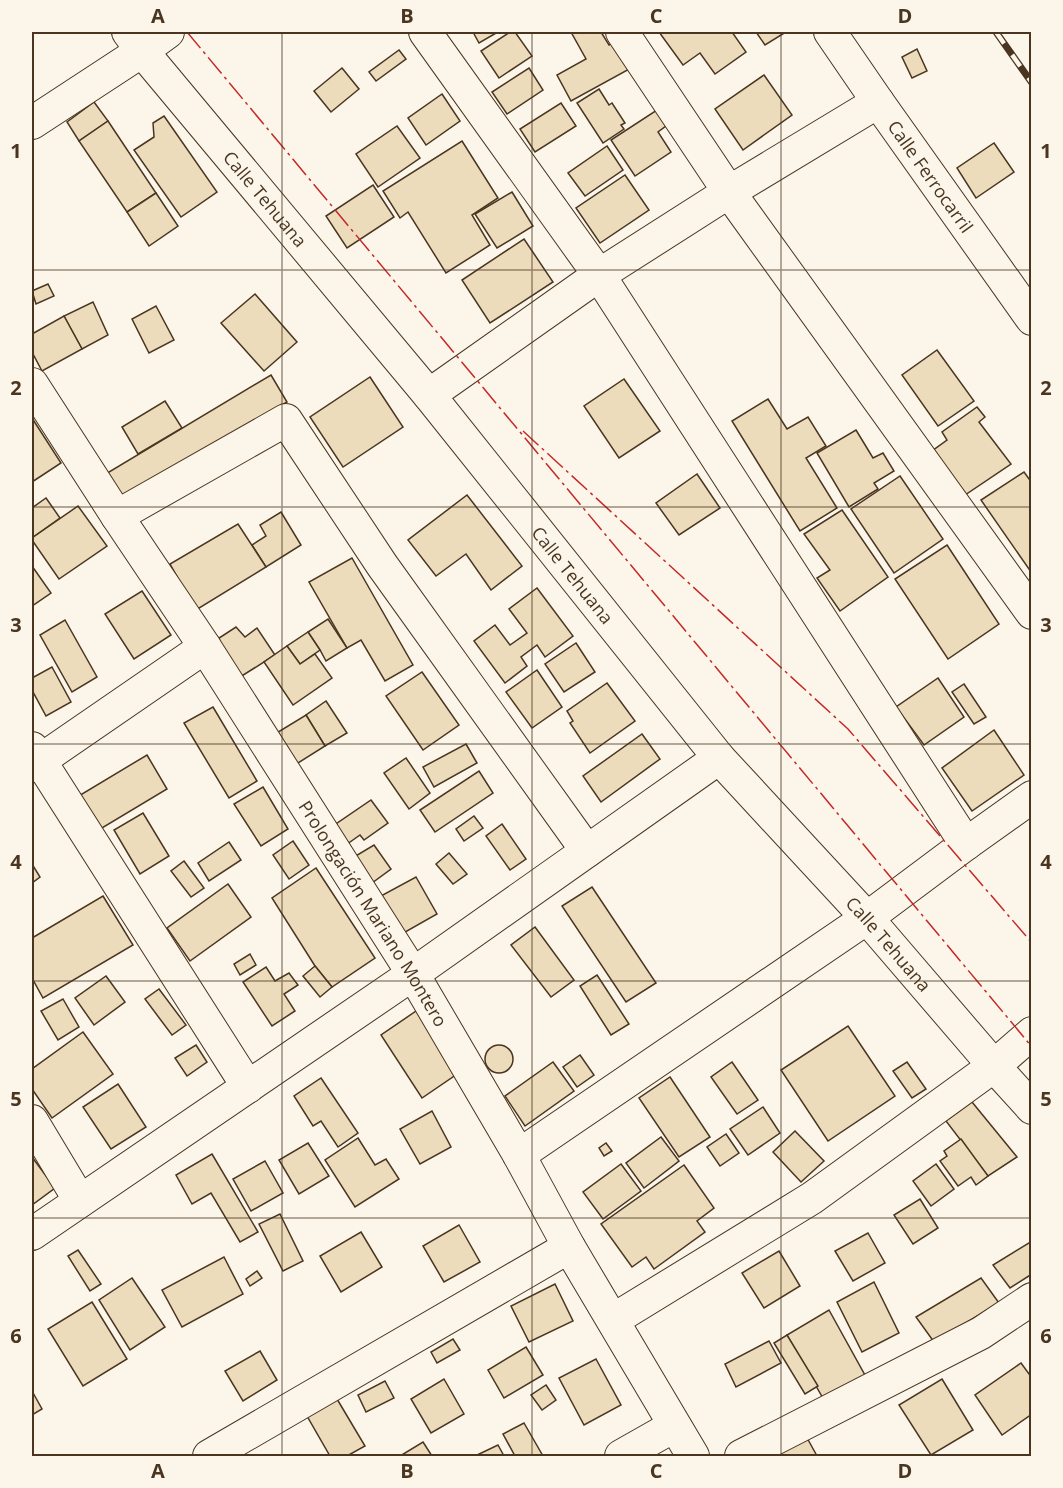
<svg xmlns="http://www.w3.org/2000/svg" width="1063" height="1488" viewBox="0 0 1063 1488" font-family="'Open Sans',sans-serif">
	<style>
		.building { fill: #ecdcbc; stroke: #4a3520; stroke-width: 1.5 }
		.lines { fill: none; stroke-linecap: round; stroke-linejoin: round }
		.minor-casing { stroke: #4a3520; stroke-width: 34 }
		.minor { stroke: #fbf6e9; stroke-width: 32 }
		.rail-casing { stroke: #4a3520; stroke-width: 7 }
		.rail { stroke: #fbf6e9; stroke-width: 4.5; stroke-dasharray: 14; stroke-linecap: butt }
		.power { stroke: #c62828; stroke-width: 1.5; stroke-dasharray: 21 4.5 3 4.5; stroke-linecap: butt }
		.grid { fill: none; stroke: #4a3520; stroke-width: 1.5; stroke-opacity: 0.55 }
		.labels { text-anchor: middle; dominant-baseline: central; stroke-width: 4.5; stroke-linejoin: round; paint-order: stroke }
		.street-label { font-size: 18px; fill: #4a3520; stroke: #fbf6e9 }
		.neatline { fill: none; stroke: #4a3520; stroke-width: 2 }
		.grid-label { font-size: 20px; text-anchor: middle; font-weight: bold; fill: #4a3520 }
	</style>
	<rect width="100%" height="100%" fill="#fbf6e9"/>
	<g class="building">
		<path d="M473,32H498L479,43Z"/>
		<path d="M510,32H515L532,56L499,78L481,51Z"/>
		<path d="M571,32H601L609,45L618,40L633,67L571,101L557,75L586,59Z"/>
		<path d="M659,32H732L746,52L715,74L700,53L683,65Z"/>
		<path d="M756,32H786L765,45Z"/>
		<path d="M917,49L927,71L912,78L902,57Z"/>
		<path d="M399,50L406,59L376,81L369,72Z"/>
		<path d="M342,68L359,89L331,112L314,91Z"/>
		<path d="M529,68L543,90L507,114L492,92Z"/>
		<path d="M764,75L792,115L743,150L715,109Z"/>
		<path d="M599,89L609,105L612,103L625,123L621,125L624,129L603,143L577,103Z"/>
		<path d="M442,94L460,121L426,145L408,118Z"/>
		<path d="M94,102L108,121L79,141L67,122Z"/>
		<path d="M561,103L576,126L535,152L520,129Z"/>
		<path d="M660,108L670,123L658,132L671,152L635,176L611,140Z"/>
		<path d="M164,116L217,192L181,217L134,150L154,137L153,123Z"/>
		<path d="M108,121L156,193L127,212L79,141Z"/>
		<path d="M397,126L420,158L378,187L356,154Z"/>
		<path d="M462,141L498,198L472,215L490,245L446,273L408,212L400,218L383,191Z"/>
		<path d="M994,143L1014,172L976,198L957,168Z"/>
		<path d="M607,146L623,170L585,196L568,173Z"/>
		<path d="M625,175L649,210L600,243L576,208Z"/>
		<path d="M373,185L394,217L347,248L326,216Z"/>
		<path d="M512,192L533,226L497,248L475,214Z"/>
		<path d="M156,193L178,226L149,246L127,212Z"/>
		<path d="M524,239L553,282L490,323L462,280Z"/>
		<path d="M48,284L54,296L36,304L32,291Z"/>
		<path d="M255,294L297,342L264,371L221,323Z"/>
		<path d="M93,302L108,335L82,349L64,316Z"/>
		<path d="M156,306L174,340L149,353L132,319Z"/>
		<path d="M64,316L82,349L42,371L32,352V334Z"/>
		<path d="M937,350L974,401L938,426L902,375Z"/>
		<path d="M271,375L287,402L120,502L104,475Z"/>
		<path d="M370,377L403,427L343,467L310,417Z"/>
		<path d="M624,379L660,431L619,458L584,406Z"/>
		<path d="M768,399L787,429L808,417L826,446L806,458L837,508L800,531L732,421Z"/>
		<path d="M165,401L182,428L138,454L122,427Z"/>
		<path d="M977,407L985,417L979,422L1011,464L965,495L932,451L947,440L942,432Z"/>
		<path d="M32,418L61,463L32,482Z"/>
		<path d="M856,430L873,458L883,453L894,471L874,483L878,489L849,507L817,453Z"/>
		<path d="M1024,472L1032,483L1031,572L981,500Z"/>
		<path d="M697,474L720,508L679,535L656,503Z"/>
		<path d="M900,476L943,539L894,573L851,509Z"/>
		<path d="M467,495L522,566L491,590L466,554L436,576L408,540Z"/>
		<path d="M46,498L60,518L32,538V508Z"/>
		<path d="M78,506L107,546L59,579L32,540V538Z"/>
		<path d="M842,510L888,577L840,611L817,578L830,570L804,534Z"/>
		<path d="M281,512L301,545L266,567L252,545L266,536L260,525Z"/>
		<path d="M238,524L266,567L196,610L170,564Z"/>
		<path d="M947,545L999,624L948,659L895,579Z"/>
		<path d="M352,558L413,665L385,681L361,640L347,648L309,582Z"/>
		<path d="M32,566L51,593L32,606Z"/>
		<path d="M537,588L573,636L545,657L537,645L521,657L527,666L505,683L474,641L495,625L510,645L527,633L509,609Z"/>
		<path d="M142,591L171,635L134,659L105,614Z"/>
		<path d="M328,619L347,648L326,661L320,650L308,632Z"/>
		<path d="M65,620L97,677L72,692L40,635Z"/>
		<path d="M236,627L245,637L257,628L275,655L237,679L213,642Z"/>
		<path d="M308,632L320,650L300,664L287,646Z"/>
		<path d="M576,643L595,672L564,692L545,664Z"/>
		<path d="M287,646L300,664L315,654L332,678L293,705L264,662Z"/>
		<path d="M52,667L71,702L46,716L32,690V678Z"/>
		<path d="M537,670L562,707L532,728L506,692Z"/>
		<path d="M422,672L459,725L423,750L386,696Z"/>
		<path d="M938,678L964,717L924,745L896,707Z"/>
		<path d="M607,683L635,721L590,753L570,723L573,721L567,711Z"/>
		<path d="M964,684L986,717L974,724L952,692Z"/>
		<path d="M326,701L347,733L325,746L306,715Z"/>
		<path d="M213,707L257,781L229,798L184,723Z"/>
		<path d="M306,715L325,746L290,768L270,737Z"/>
		<path d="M994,730L1024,775L972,811L942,768Z"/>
		<path d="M642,734L660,759L601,802L583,776Z"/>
		<path d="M466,744L477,763L434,787L423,767Z"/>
		<path d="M147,755L167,789L97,831L77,797Z"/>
		<path d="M406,758L430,793L409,809L384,773Z"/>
		<path d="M479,771L493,793L435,832L420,810Z"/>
		<path d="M263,787L288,829L261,846L234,804Z"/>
		<path d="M371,800L388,823L364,840L360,835L343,847L330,828Z"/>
		<path d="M143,813L169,856L140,874L114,830Z"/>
		<path d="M474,816L483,828L464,841L456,829Z"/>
		<path d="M502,824L526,859L510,870L486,836Z"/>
		<path d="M293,841L309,865L289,879L273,855Z"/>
		<path d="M229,842L241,860L209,881L198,863Z"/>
		<path d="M374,845L391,869L372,883L354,857Z"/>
		<path d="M449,853L467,874L453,884L436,864Z"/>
		<path d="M184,861L204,888L191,897L171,871Z"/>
		<path d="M32,864L40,877L32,883Z"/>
		<path d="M316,868L375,958L332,987L315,966L272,898Z"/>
		<path d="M416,877L437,914L400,935L379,897Z"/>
		<path d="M228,884L251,917L190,961L167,928Z"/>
		<path d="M592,887L656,983L626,1002L562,906Z"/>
		<path d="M103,896L133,945L43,998L32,978V938Z"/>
		<path d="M535,927L574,980L551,997L511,945Z"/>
		<path d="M250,954L256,965L240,975L234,964Z"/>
		<path d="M315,966L332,987L320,997L303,976Z"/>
		<path d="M266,967L275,981L289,973L298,985L284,994L295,1011L272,1026L243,982Z"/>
		<path d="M597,975L629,1024L611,1035L580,986Z"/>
		<path d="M106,976L125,1002L94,1025L75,998Z"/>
		<path d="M159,989L186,1025L172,1035L145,999Z"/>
		<path d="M63,999L79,1027L58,1040L41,1011Z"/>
		<path d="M419,1009L460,1072L422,1098L381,1035Z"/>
		<path d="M848,1026L895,1096L828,1141L781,1070Z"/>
		<path d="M83,1032L113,1074L52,1118L32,1089V1069Z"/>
		<circle cx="499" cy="1059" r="14"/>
		<path d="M196,1045L207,1062L187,1076L175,1058Z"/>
		<path d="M580,1055L594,1075L577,1087L563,1067Z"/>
		<path d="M553,1062L574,1091L525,1126L505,1096Z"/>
		<path d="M732,1062L758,1100L737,1114L711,1077Z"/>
		<path d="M907,1062L926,1089L912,1098L893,1071Z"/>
		<path d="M670,1077L710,1137L679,1157L639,1098Z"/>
		<path d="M321,1078L358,1133L338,1147L321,1121L313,1126L294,1096Z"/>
		<path d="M118,1084L146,1127L111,1149L83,1107Z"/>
		<path d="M972,1102L1017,1157L988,1176L946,1121Z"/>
		<path d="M763,1107L780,1133L748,1155L730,1129Z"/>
		<path d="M432,1111L451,1147L420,1164L400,1129Z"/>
		<path d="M795,1131L824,1161L801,1182L773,1152Z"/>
		<path d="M726,1134L739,1153L720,1166L707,1147Z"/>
		<path d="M661,1137L679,1161L644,1188L626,1163Z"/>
		<path d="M358,1138L375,1165L386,1159L399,1179L355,1207L325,1160Z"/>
		<path d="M961,1139L988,1176L976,1185L971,1177L958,1186L940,1161L947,1156L944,1151Z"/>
		<path d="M308,1143L329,1176L299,1194L279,1160Z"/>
		<path d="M606,1143L612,1151L604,1156L599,1148Z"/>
		<path d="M212,1154L258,1232L240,1242L211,1193L192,1204L176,1175Z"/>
		<path d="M32,1157L55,1188L32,1205Z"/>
		<path d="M265,1161L283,1193L251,1211L233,1179Z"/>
		<path d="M621,1164L641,1191L603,1219L583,1192Z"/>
		<path d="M936,1164L954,1189L931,1206L913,1181Z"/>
		<path d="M684,1165L714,1208L697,1221L705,1232L654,1269L646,1257L632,1267L601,1224Z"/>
		<path d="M920,1199L938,1228L913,1244L894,1215Z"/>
		<path d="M280,1214L303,1261L283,1271L259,1224Z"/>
		<path d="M459,1225L480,1262L444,1282L423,1246Z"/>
		<path d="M361,1232L382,1267L341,1292L320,1256Z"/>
		<path d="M868,1233L885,1263L853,1281L835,1251Z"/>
		<path d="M1032,1241V1274L1010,1288L993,1265Z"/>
		<path d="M78,1250L101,1284L90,1291L68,1256Z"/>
		<path d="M779,1251L800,1286L764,1308L742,1273Z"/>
		<path d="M224,1257L243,1294L182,1327L162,1290Z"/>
		<path d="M257,1271L262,1278L250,1286L246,1279Z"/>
		<path d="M132,1278L165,1327L130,1350L99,1300Z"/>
		<path d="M981,1278L999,1303L934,1342L916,1317Z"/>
		<path d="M874,1282L899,1333L862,1352L837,1302Z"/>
		<path d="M555,1284L573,1321L529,1342L511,1306Z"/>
		<path d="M92,1302L127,1359L83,1386L48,1329Z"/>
		<path d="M829,1310L866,1377L824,1400L787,1335Z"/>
		<path d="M787,1335L818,1386L805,1394L774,1343Z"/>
		<path d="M453,1339L460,1350L437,1363L431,1352Z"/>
		<path d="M769,1341L781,1363L736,1387L725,1364Z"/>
		<path d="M526,1347L543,1375L504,1398L488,1370Z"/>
		<path d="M260,1351L277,1380L243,1401L225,1371Z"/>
		<path d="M596,1359L621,1405L584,1425L559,1378Z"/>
		<path d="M1021,1363L1032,1378V1414L1002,1435L975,1395Z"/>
		<path d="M444,1379L464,1414L431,1433L411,1399Z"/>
		<path d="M942,1379L973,1430L931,1455L899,1405Z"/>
		<path d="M385,1381L394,1398L366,1412L358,1395Z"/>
		<path d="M546,1385L556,1400L542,1410L531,1395Z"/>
		<path d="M32,1391L42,1409L32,1415Z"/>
		<path d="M337,1399L365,1446L347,1456H330L307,1416Z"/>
		<path d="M524,1423L543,1456H515L503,1434Z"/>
		<path d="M806,1436L817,1456H767Z"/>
		<path d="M423,1442L432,1456H400Z"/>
		<path d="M498,1445L504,1456H475Z"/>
	</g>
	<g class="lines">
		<defs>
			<g id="minor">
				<path id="s1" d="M128,32L142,51L429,395L719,758L867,918L994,1066L1032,1108"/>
				<path d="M425,32L599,275L966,844"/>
				<path d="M622,32L729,192L1032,613"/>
				<path id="s2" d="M830,32L878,102L1032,319"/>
				<path d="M32,123L142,51L168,32"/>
				<path id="s3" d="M32,384L117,516L205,647L413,974L519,1155L569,1247L693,1456"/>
				<path d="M429,395L599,275L729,192L878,102"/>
				<path d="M117,516L286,420L382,565L587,851"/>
				<path d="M32,748L248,1087"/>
				<path d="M32,766L205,647"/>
				<path d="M32,1121L80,1201"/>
				<path d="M519,1155L867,918L966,844L1032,797"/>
				<path d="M32,1234L413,974L719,758"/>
				<path d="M613,1320L812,1198L994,1066L1032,1033"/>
				<path d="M209,1456L569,1247"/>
				<path d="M621,1456L674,1426"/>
				<path d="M741,1456L981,1333L1032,1299"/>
			</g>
		</defs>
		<use href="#minor" class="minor-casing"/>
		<use href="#minor" class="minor"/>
		<defs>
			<path id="rail" d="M996,32L1032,83"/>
		</defs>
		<use href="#rail" class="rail-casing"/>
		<use href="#rail" class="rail"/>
		<g class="power">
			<path d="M187,32L1032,1047"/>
			<path d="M523,431L848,729L1032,943"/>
		</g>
	</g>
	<path class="grid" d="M282,32V1456M532,32V1456M781,32V1456M32,270H1032M32,507H1032M32,744H1032M32,981H1032M32,1218H1032"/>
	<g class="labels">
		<g class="street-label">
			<text stroke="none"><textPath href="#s2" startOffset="176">Calle Ferrocarril</textPath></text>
			<text stroke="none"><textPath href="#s1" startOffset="216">Calle Tehuana</textPath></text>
			<text stroke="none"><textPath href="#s1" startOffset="702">Calle Tehuana</textPath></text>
			<text stroke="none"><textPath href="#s3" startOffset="630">Prolongación Mariano Montero</textPath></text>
			<text stroke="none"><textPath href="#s1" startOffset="1188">Calle Tehuana</textPath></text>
		</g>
	</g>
	<rect width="1063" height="1488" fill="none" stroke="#fbf6e9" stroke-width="66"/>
	<rect x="33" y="33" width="997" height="1422" class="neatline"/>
	<g class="grid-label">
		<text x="158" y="23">A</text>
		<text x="407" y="23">B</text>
		<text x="656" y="23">C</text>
		<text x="905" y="23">D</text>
		<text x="16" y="158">1</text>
		<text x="1046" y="158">1</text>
		<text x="16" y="395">2</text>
		<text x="1046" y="395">2</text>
		<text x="16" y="632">3</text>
		<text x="1046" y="632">3</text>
		<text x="16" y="869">4</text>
		<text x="1046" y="869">4</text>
		<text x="16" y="1106">5</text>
		<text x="1046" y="1106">5</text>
		<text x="16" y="1343">6</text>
		<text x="1046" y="1343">6</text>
		<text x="158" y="1478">A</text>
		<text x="407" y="1478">B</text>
		<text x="656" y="1478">C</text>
		<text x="905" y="1478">D</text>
	</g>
</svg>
